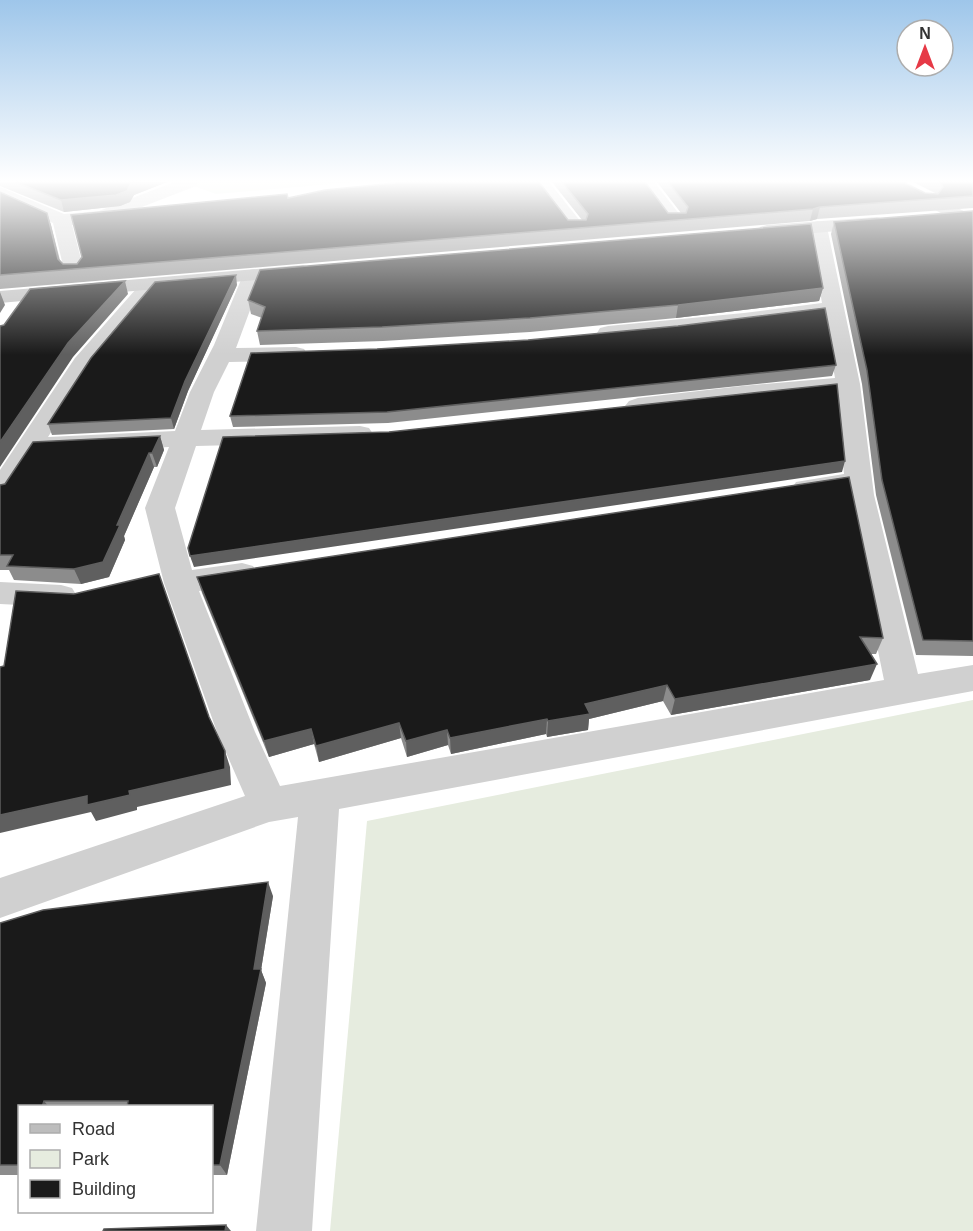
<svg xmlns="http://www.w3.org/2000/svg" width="973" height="1231" viewBox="0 0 973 1231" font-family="Arial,sans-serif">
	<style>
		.green { fill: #e6ecdf }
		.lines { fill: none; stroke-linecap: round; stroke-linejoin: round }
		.street { fill: #d0d0d0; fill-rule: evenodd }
		.secondary { fill: #bdbdbd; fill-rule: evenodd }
		.wall { fill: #8c8c8c }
		.shaded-wall { fill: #5f5f5f }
		.building { fill: #1a1a1a; stroke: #5f5f5f; stroke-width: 1.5 }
	</style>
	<rect width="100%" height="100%" fill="#fff"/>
	<g class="green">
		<path d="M198,182H355L216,194L191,185Z"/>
		<path d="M973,700V1231H330L367,821Z"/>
	</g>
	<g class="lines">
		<g class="street">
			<path d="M174,182H198L196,186L124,214L122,219L72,225L84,270L81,274H67L64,270L53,223L0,199V187L64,214L99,211Z"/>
			<path d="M532,182H549L585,227L583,231H569Z"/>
			<path d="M637,182H654L684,220L682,224H668Z"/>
			<path d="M818,221L825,223L827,227L860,384L874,495L918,674L973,665V691L339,809L312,1231H256L298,817L269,822L0,918V878L245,796L217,732L164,583L145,508L169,447L38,454L10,497L0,500V470L75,358L144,280L151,278L158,280L161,284L93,367L48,437L175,431L190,392L214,345L243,275L246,271L253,269L260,271L263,275L236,348L296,347L304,349L308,354L304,359L296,361L229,362L214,392L201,430L360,426L369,428L373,434L369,440L360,442L196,446L175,508L192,570L242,563L253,566L258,574L253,582L199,591L255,732L280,786L884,680L845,490L806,497L796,494L792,488L796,482L844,474L836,392L742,400L638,414L629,411L625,406L629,401L638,398L742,386L835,378L824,316L744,327L608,340L600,338L597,333L600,328L608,326L744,313L822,303L809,227L811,223Z"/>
			<path d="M0,582L61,585L72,588L77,596L72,604L61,607L0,604Z"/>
		</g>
		<g class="secondary">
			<path d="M928,194L966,212L973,223V248L966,246L952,219L922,203L919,199L922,195Z"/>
			<path d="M877,217L884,219L886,223L884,227L767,237L760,235L758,231L760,227L767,225Z"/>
			<path d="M303,265L310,267L313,271L310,275L0,303V291Z"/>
		</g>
	</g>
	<g class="wall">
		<path d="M0,182H167L134,195L130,202L120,206L64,212L0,186Z"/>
		<path d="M552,182H645L668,213H681L657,182H899L925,193H935L913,182H973V208L817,219L810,221L0,289V192L47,213L51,225L60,260L63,264H77L288,198L568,220H582Z"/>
		<path d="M973,211V656L916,655L876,495L862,384L831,234L834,222Z"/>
		<path d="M237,285L188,391L174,429L52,435L48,424Z"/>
		<path d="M823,288L819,301L676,318L530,332L383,341L260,345L257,331L262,318L251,314L248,300Z"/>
		<path d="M528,340L836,365L832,376L388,423L233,427L230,416L377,349Z"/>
		<path d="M160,436L164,450L157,467H154L124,536L125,540L109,577L81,584L14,580L9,570H0V485Z"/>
		<path d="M197,577L883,638L876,654H870V680L671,715L663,701L589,719L588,730L547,737L546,734L451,754L448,745L407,757L401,738L319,762L314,744L269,757L202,593Z"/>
		<path d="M273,896L261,970L266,983L227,1175H212V1107H20V1175H0V923Z"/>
	</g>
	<g class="shaded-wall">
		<path d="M134,182H167L134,195L130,202L120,206L64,212L61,200Z"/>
		<path d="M820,207L817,219L810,221L813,209Z"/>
		<path d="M47,213L51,225L62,271L58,259Z"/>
		<path d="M236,275L237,285L188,391L174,429L171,418L185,381Z"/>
		<path d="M125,281L128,294L73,357L0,467V442L68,343Z"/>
		<path d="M823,288L819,301L676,318L678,305Z"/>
		<path d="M0,292L5,305L0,313Z"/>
		<path d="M160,436L164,450L157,467L152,453Z"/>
		<path d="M149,453L154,467L124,536L125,540L109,577L81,584L74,569L117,525Z"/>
		<path d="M845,461L842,472L194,567L190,556Z"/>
		<path d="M877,664L870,680L671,715L675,699Z"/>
		<path d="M667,685L663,701L589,719L588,730L547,737L548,721L585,704Z"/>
		<path d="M547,719L546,734L451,754L450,738Z"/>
		<path d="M399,723L401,738L319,762L316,746Z"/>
		<path d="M311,729L314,744L269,757L264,741Z"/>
		<path d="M447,730L448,745L407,757L406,741Z"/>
		<path d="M225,751L230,767L231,785L137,807V810L96,821L91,812L0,833V815L87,796L129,791Z"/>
		<path d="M268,882L273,896L261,970L266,983L227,1175L220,1165Z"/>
		<path d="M44,1101L49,1107H42Z"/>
		<path d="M226,1225L231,1231H225Z"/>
	</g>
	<g class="building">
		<path d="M15,182H134L131,183L127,191L116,195L61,200Z"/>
		<path d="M405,182H539L568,220H586L588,214L562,182H645L668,213H686L688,207L668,182H899L905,183L925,193L938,194L943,187L940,182H973V196L820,207L813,209L0,275V192L47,213L58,259L63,264H77L82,257L71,215L287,194L288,198L325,190Z"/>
		<path d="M973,211V641L923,640L882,480L867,370L834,222Z"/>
		<path d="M811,224L823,288L678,305L530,318L382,327L257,331L265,307L248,300L260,270Z"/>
		<path d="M236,275L185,381L171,418L48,424L91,358L155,282Z"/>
		<path d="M125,281L68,343L0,442V326L4,325L30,289Z"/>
		<path d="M825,308L836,365L387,412L230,416L251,353L377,349L528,340L678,326Z"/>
		<path d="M837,384L845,461L190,556L188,548L223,437L389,432Z"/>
		<path d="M160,436L152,453H149L117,525H120L103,562L74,569L7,566L13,555H0V485L5,484L33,442Z"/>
		<path d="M849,477L883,638L860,637L877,664L675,699L667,685L585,704L590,714L548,721L547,719L450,738L447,730L406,741L399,723L316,746L311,729L264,741L197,577Z"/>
		<path d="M159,574L209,717L225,751V769L129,791L130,795L87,805V796L0,815V667L4,666L16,591L74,594Z"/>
		<path d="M268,882L254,969H261L220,1165H212V1107H127L128,1101H44L42,1107H20V1165H0V923L43,910Z"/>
		<path d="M226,1225L225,1231H103L104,1229Z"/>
	</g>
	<linearGradient id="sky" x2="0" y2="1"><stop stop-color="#9ec6ea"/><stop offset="0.51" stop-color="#fff"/><stop offset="1" stop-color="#fff" stop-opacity="0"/></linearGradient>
	<rect width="973" height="355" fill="url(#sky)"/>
	<rect x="18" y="1105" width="195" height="108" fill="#ffffff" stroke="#adadad" stroke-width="1.5"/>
	<rect x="30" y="1124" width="30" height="9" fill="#bdbdbd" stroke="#adadad" stroke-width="1.5"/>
	<text x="72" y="1135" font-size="18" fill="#333333">Road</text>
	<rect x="30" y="1150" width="30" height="18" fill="#e6ecdf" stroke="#adadad" stroke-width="1.5"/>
	<text x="72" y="1165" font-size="18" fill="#333333">Park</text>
	<rect x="30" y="1180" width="30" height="18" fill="#1a1a1a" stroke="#adadad" stroke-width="1.5"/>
	<text x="72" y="1195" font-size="18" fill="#333333">Building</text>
	<g transform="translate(925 48)"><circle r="28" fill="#ffffff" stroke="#adadad" stroke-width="1.5"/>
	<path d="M0-4.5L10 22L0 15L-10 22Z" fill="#e63946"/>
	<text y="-9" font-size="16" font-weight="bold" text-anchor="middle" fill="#333333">N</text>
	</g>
</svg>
